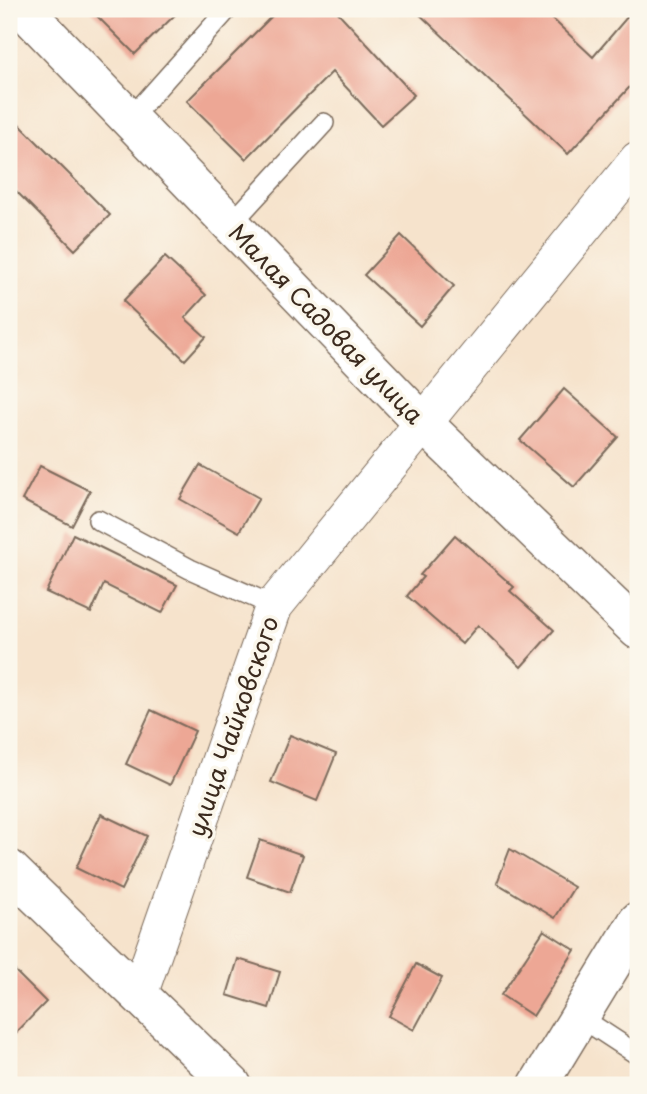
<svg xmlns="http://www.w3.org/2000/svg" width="647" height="1094" viewBox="0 0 647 1094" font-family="'Playpen Sans',sans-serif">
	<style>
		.building { fill: #eda795 }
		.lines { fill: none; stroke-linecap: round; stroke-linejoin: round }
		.lane-casing { stroke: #7c6b5b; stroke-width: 22 }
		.street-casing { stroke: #7c6b5b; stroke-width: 39 }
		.secondary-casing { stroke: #7c6b5b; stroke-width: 41 }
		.lane { stroke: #fff; stroke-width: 19 }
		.street { stroke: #fff; stroke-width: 37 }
		.secondary { stroke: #fff; stroke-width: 38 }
		.labels { text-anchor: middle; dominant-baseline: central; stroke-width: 7; stroke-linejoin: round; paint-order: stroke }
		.street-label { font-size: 24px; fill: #3b2a1e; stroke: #fbf7ec }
	</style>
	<rect width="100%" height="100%" fill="#fbf7ec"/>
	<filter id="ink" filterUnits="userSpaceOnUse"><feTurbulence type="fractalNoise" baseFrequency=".0143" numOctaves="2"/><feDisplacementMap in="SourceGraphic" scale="14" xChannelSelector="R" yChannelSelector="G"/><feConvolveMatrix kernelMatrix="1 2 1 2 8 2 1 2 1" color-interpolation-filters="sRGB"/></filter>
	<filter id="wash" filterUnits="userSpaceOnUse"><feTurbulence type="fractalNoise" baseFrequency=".00686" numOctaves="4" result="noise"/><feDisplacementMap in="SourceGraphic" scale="28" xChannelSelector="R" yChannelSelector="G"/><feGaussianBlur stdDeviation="1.57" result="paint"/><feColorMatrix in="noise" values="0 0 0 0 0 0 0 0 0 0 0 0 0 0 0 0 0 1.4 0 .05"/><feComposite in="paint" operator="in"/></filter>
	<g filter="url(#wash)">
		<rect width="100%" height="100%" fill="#f6e3cc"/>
		<g id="blocks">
			<g class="building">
				<path d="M90,9H181L135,54Z"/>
				<path d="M279,9H335L414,95L381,125L332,72L246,159L187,101Z"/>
				<path d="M414,9H542L593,57L634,9H638V78L568,154Z"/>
				<path d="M9,114L110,215L75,250L9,184Z"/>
				<path d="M401,235L454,286L420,326L364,275Z"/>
				<path d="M165,257L206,295L185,318L206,337L185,360L123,301Z"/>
				<path d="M564,389L618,437L574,487L520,440Z"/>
				<path d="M200,465L259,498L239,532L180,499Z"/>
				<path d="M40,466L90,491L72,526L22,500Z"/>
				<path d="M73,534L177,585L162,613L104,584L91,613L46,592Z"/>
				<path d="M455,535L514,587L510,591L554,630L521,667L478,625L462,644L407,596L423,577L420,575Z"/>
				<path d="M151,710L195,731L170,785L126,764Z"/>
				<path d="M290,735L336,754L317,801L271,782Z"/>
				<path d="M101,814L147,836L121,890L76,868Z"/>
				<path d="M260,840L303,855L290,892L247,877Z"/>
				<path d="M510,849L574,887L555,918L497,883Z"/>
				<path d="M544,930L575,950L533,1016L501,995Z"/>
				<path d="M238,959L280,972L269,1008L227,995Z"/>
				<path d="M416,964L442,978L414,1030L389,1016Z"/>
				<path d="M9,965L46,1002L9,1040Z"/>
			</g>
		</g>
	</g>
	<g filter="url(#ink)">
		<use href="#blocks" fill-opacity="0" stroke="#7c6b5b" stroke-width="2"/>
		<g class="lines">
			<defs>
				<g id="lane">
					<path d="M130,119L228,9"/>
					<path d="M231,224L324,123"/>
					<path d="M98,520L190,569L274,606"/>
					<path d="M580,1017L638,1055"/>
				</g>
				<path id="street" d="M139,994L274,606L638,160"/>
				<g id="secondary">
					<path d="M23,9L422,422L638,630"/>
					<path d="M9,869L232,1085"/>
					<path d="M538,1085L638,921"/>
				</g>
			</defs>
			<use href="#lane" class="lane-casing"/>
			<use href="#street" class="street-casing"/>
			<use href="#secondary" class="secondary-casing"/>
			<use href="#lane" class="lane"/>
			<use href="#street" class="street"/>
			<use href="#secondary" class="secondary"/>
		</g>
	</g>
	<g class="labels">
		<g class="street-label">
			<text transform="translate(327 323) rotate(46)">Малая Садовая улица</text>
			<text transform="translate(232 726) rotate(-71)">улица Чайковского</text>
		</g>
	</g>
	<rect width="647" height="1094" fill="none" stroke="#fbf7ec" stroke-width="35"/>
</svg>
